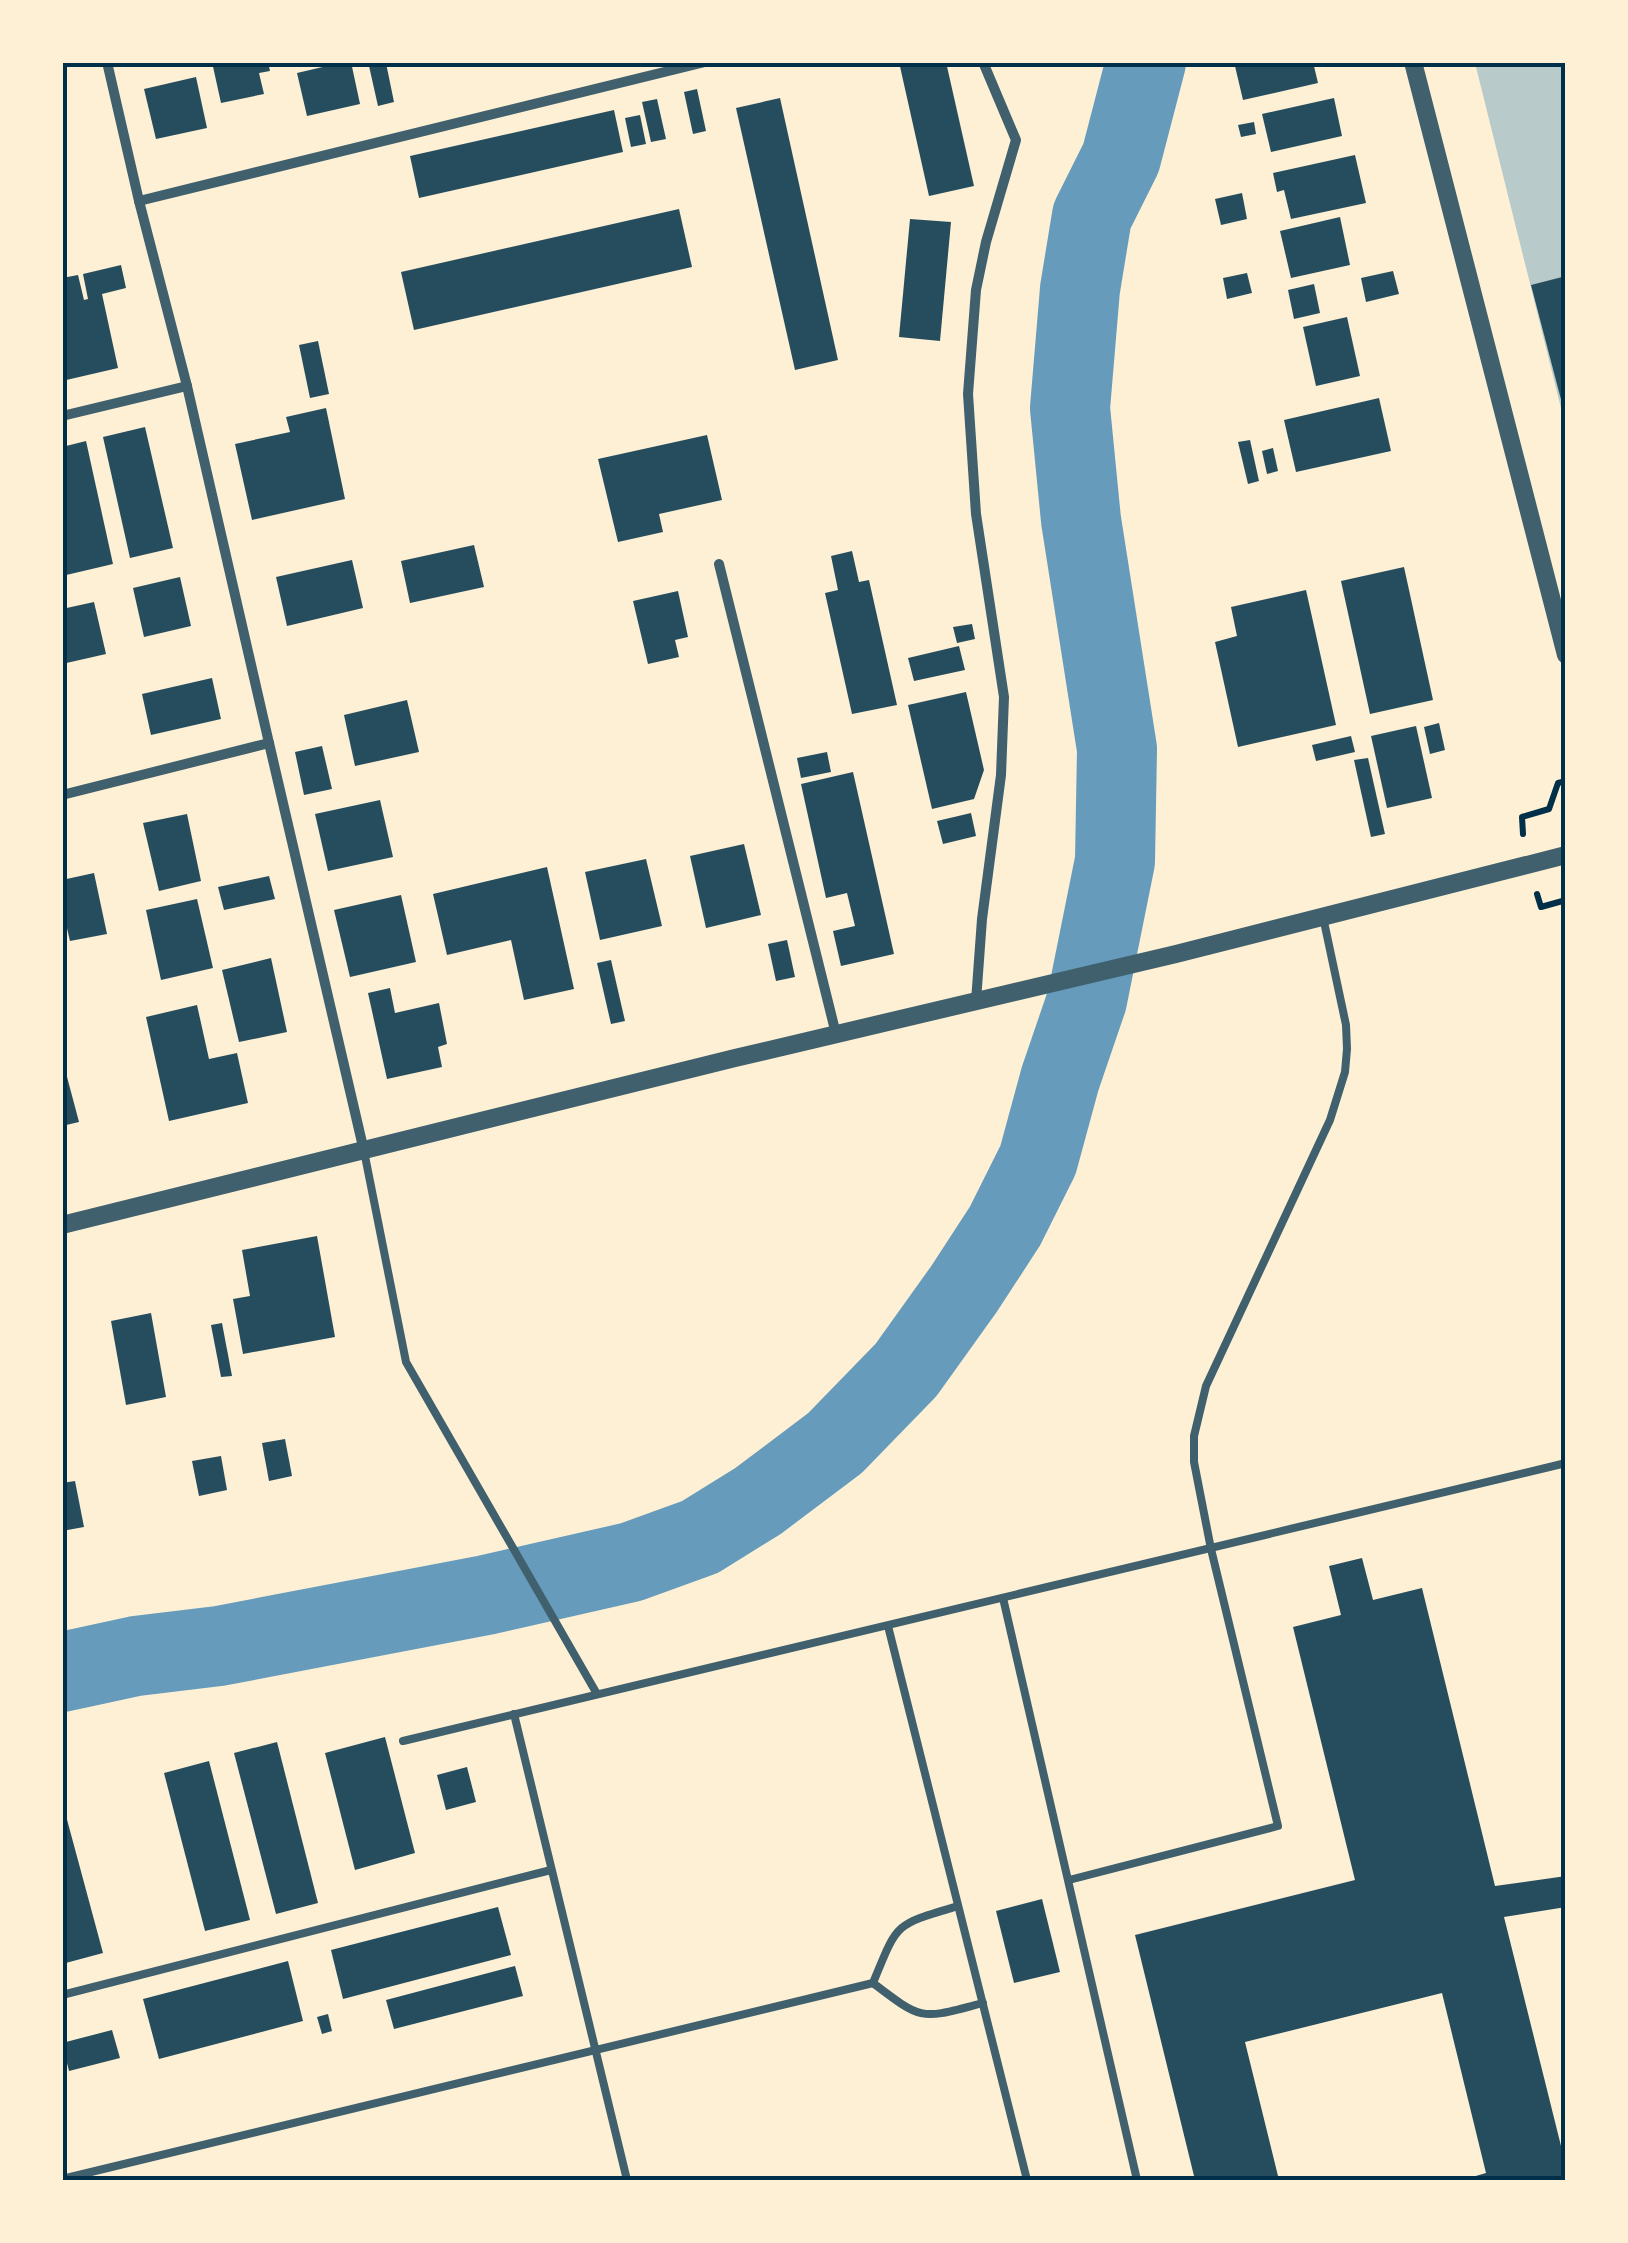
<svg xmlns="http://www.w3.org/2000/svg" width="1628" height="2243" viewBox="0 0 1628 2243" font-family="'Fira Sans',sans-serif">
	<style>
		.green { fill: #b9caca }
		.lines { fill: none; stroke-linecap: round; stroke-linejoin: round }
		.river { stroke: #669bbc; stroke-width: 80 }
		.building { fill: #264d5e }
		.path { stroke: #003049; stroke-width: 6 }
		.service { stroke: #3f606c; stroke-width: 8 }
		.minor { stroke: #3f606c; stroke-width: 10 }
		.tertiary { stroke: #3f606c; stroke-width: 18 }
		.neatline { fill: none; stroke: #003049; stroke-width: 4 }
	</style>
	<rect width="100%" height="100%" fill="#fdf0d5"/>
	<path class="green" d="M1475,63H1565V424Z"/>
	<g class="lines">
		<path class="river" d="M62,1672L136,1656L219,1646L486,1595L631,1562L700,1537L758,1501L835,1443L906,1370L964,1289L1005,1226L1038,1160L1060,1079L1087,1000L1115,861L1117,749L1081,520L1070,408L1080,289L1092,216L1121,158L1146,62"/>
	</g>
	<g class="building">
		<path d="M212,62H268L270,71L259,73L264,94L221,103Z"/>
		<path d="M344,62H351L360,104L307,116L297,73Z"/>
		<path d="M899,62H946L974,186L929,196Z"/>
		<path d="M1234,62H1313L1318,83L1243,100Z"/>
		<path d="M386,63L394,102L378,106L369,66Z"/>
		<path d="M196,77L207,128L156,139L144,89Z"/>
		<path d="M697,89L706,131L693,134L684,92Z"/>
		<path d="M780,98L838,360L795,370L736,108Z"/>
		<path d="M1334,98L1342,136L1271,152L1262,114Z"/>
		<path d="M657,99L666,139L651,142L642,102Z"/>
		<path d="M614,110L623,152L419,198L410,156Z"/>
		<path d="M640,115L646,144L631,147L625,118Z"/>
		<path d="M1254,122L1256,134L1241,137L1238,125Z"/>
		<path d="M1355,155L1366,203L1291,219L1284,190L1277,192L1273,173Z"/>
		<path d="M1242,193L1247,219L1221,225L1215,199Z"/>
		<path d="M679,209L692,267L414,330L401,272Z"/>
		<path d="M1340,217L1350,265L1291,278L1280,231Z"/>
		<path d="M910,219L951,222L940,341L899,337Z"/>
		<path d="M121,265L126,288L102,294L118,368L62,381V278L78,275L84,300L88,299L83,274Z"/>
		<path d="M1393,271L1399,294L1366,302L1361,278Z"/>
		<path d="M1247,273L1252,293L1227,299L1223,278Z"/>
		<path d="M1566,276V411H1564L1531,285Z"/>
		<path d="M1314,284L1320,313L1294,319L1288,290Z"/>
		<path d="M1347,317L1360,376L1316,386L1303,327Z"/>
		<path d="M318,341L329,394L310,398L299,345Z"/>
		<path d="M1379,398L1391,451L1296,472L1284,420Z"/>
		<path d="M326,408L345,499L252,520L235,444L290,432L286,417Z"/>
		<path d="M145,427L173,548L130,558L103,437Z"/>
		<path d="M707,435L722,500L659,514L663,532L618,542L598,459Z"/>
		<path d="M1250,440L1259,481L1248,484L1238,442Z"/>
		<path d="M86,441L113,564L62,576V447Z"/>
		<path d="M1273,448L1278,471L1267,474L1262,451Z"/>
		<path d="M474,545L484,587L410,603L401,561Z"/>
		<path d="M852,551L859,582L869,580L897,705L852,714L825,593L838,590L831,556Z"/>
		<path d="M352,560L363,608L287,626L276,577Z"/>
		<path d="M1404,567L1433,700L1370,714L1341,581Z"/>
		<path d="M180,577L191,626L144,637L133,588Z"/>
		<path d="M1306,590L1336,725L1238,747L1215,642L1237,636L1231,607Z"/>
		<path d="M678,591L688,637L675,640L679,657L648,664L633,601Z"/>
		<path d="M94,602L106,654L62,664V609Z"/>
		<path d="M972,624L975,639L957,643L953,627Z"/>
		<path d="M959,646L965,670L914,681L908,658Z"/>
		<path d="M212,678L221,719L151,735L142,694Z"/>
		<path d="M966,692L984,770L974,799L932,809L908,705Z"/>
		<path d="M407,700L419,752L355,766L344,715Z"/>
		<path d="M1439,723L1445,750L1430,754L1424,727Z"/>
		<path d="M1416,726L1432,798L1387,808L1371,736Z"/>
		<path d="M1351,736L1355,752L1316,761L1312,745Z"/>
		<path d="M322,746L332,789L304,795L295,752Z"/>
		<path d="M827,752L831,772L801,778L797,758Z"/>
		<path d="M1368,758L1385,834L1371,837L1354,760Z"/>
		<path d="M853,772L894,954L841,966L833,931L855,926L847,893L826,898L801,784Z"/>
		<path d="M380,800L393,857L328,871L315,814Z"/>
		<path d="M971,813L976,836L943,844L937,821Z"/>
		<path d="M187,814L201,881L159,891L143,823Z"/>
		<path d="M744,844L761,915L706,928L690,856Z"/>
		<path d="M646,859L662,926L600,940L585,872Z"/>
		<path d="M547,867L574,989L524,1000L511,940L447,955L433,894Z"/>
		<path d="M94,873L107,934L70,941L62,907V880Z"/>
		<path d="M269,876L275,899L224,910L218,887Z"/>
		<path d="M401,895L416,962L350,977L334,910Z"/>
		<path d="M197,899L213,968L161,980L146,910Z"/>
		<path d="M787,940L795,977L776,981L768,944Z"/>
		<path d="M271,958L287,1032L239,1042L222,970Z"/>
		<path d="M611,960L625,1021L611,1024L597,963Z"/>
		<path d="M390,988L395,1013L439,1003L447,1044L438,1047L442,1067L387,1079L368,993Z"/>
		<path d="M197,1005L209,1059L237,1053L248,1103L169,1121L146,1017Z"/>
		<path d="M62,1058L79,1122L62,1126Z"/>
		<path d="M317,1236L335,1337L243,1354L233,1299L250,1296L242,1250Z"/>
		<path d="M151,1313L166,1397L126,1405L111,1321Z"/>
		<path d="M222,1323L232,1376L221,1377L211,1325Z"/>
		<path d="M285,1439L292,1476L269,1481L262,1443Z"/>
		<path d="M221,1456L227,1490L199,1496L192,1461Z"/>
		<path d="M75,1481L84,1527L62,1531V1483Z"/>
		<path d="M1362,1558L1373,1600L1422,1588L1495,1886L1566,1876V1907L1504,1917L1566,2166V2180H1462L1486,2173L1442,1993L1245,2042L1279,2180H1195L1135,1935L1355,1880L1293,1627L1341,1615L1329,1566Z"/>
		<path d="M385,1737L415,1853L355,1870L325,1753Z"/>
		<path d="M277,1742L318,1903L276,1914L234,1753Z"/>
		<path d="M209,1761L250,1920L205,1931L164,1773Z"/>
		<path d="M467,1767L476,1802L446,1810L437,1775Z"/>
		<path d="M62,1801L103,1953L62,1964Z"/>
		<path d="M1042,1899L1060,1972L1014,1983L996,1911Z"/>
		<path d="M498,1907L511,1955L343,1999L331,1950Z"/>
		<path d="M288,1961L303,2021L159,2059L143,1999Z"/>
		<path d="M515,1966L523,1996L394,2029L386,2000Z"/>
		<path d="M328,2014L332,2031L322,2034L317,2017Z"/>
		<path d="M112,2030L120,2058L69,2071L62,2043Z"/>
	</g>
	<g class="lines">
		<g class="path">
			<path d="M1523,834L1522,817L1549,809L1558,783L1566,781"/>
			<path d="M1537,894L1541,907L1566,900"/>
		</g>
		<g class="service">
			<path d="M364,1151L406,1362L597,1694"/>
			<path d="M1003,1598L1137,2180"/>
			<path d="M888,1626L1027,2180"/>
			<path d="M514,1714L627,2180"/>
			<path d="M403,1741L1566,1463"/>
			<path d="M1069,1880L1278,1826L1211,1549L1194,1462V1436L1206,1386L1330,1120L1345,1072L1347,1049L1346,1025L1323,917"/>
			<path d="M873,1983C898,1922 894,1925 958,1906"/>
			<path d="M873,1983C924,2022 921,2019 983,2003"/>
			<path d="M62,1995L551,1870"/>
			<path d="M62,2179L873,1983"/>
		</g>
		<g class="minor">
			<path d="M107,62L139,201L187,386L269,743"/>
			<path d="M139,201L705,62"/>
			<path d="M62,416L187,386"/>
			<path d="M719,564L836,1034"/>
			<path d="M62,795L269,743L364,1151"/>
			<path d="M976,1001L982,919L1001,775L1004,697L976,514L968,394L976,290L986,242L1016,140L983,62"/>
		</g>
		<g class="tertiary">
			<path d="M1413,62L1566,655"/>
			<path d="M62,1225L735,1058L1176,954L1566,855"/>
		</g>
	</g>
	<rect width="1628" height="2243" fill="none" stroke="#fdf0d5" stroke-width="130"/>
	<rect x="65" y="65" width="1498" height="2113" class="neatline"/>
</svg>
